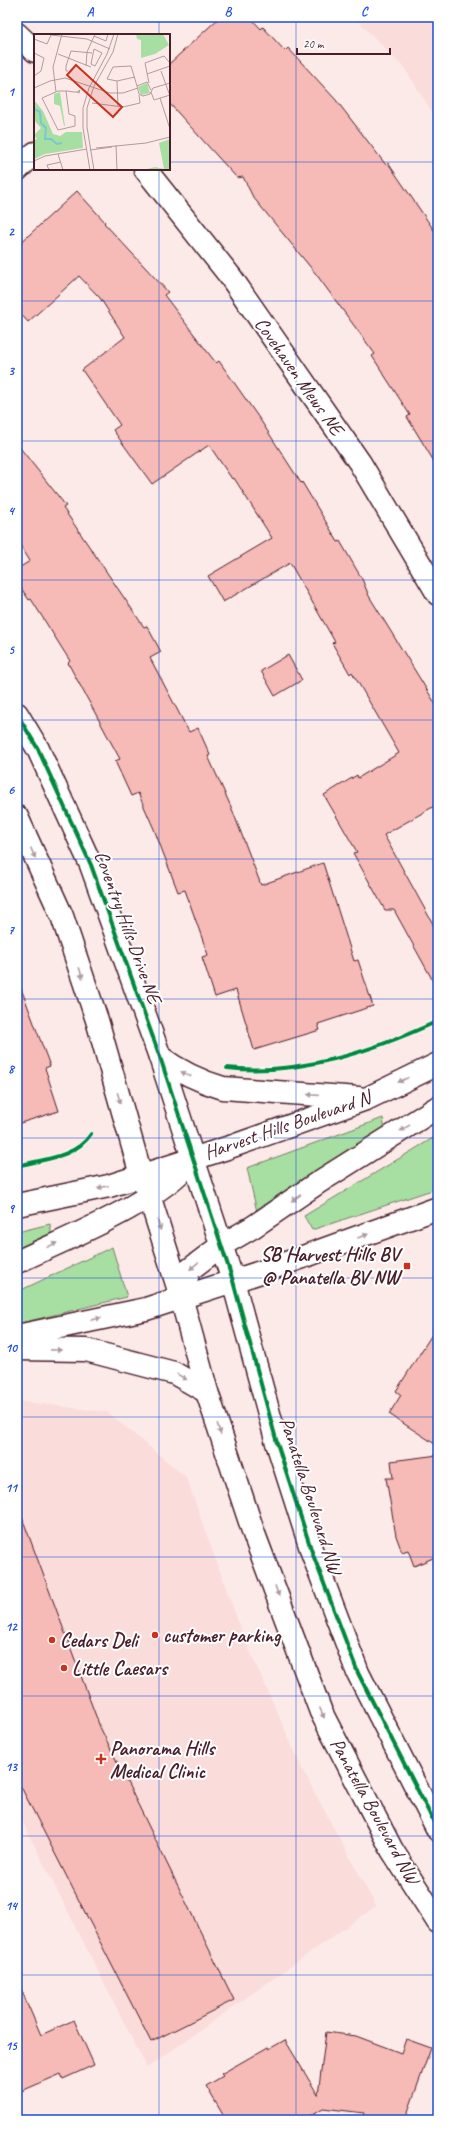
<svg xmlns="http://www.w3.org/2000/svg" width="455" height="2137" viewBox="0 0 455 2137" font-family="Caveat,sans-serif">
	<style>
		.built { fill: #fadcda }
		.green { fill: #a7dea2; stroke: #787e66 }
		.building { fill: #f6bab7; stroke: #4a1f2b }
		.lines { fill: none; stroke-linecap: round; stroke-linejoin: round }
		.minor-casing { stroke: #4a1f2b; stroke-width: 25 }
		.tertiary-casing { stroke: #4a1f2b; stroke-width: 25 }
		.secondary-casing { stroke: #4a1f2b; stroke-width: 25 }
		.minor { stroke: #fff; stroke-width: 22 }
		.tertiary { stroke: #fff; stroke-width: 22 }
		.secondary { stroke: #fff; stroke-width: 22 }
		.cycleway-casing { stroke: #fff; stroke-width: 6 }
		.cycleway { stroke: #00873e; stroke-width: 4 }
		.oneway { fill: #ae9aa0 }
		.grid { fill: none; stroke: #1d4ed8; stroke-width: 1; stroke-opacity: 0.55 }
		.poi-dot { fill: #c8321e; stroke: #fff; stroke-width: 1.5 }
		.labels { text-anchor: middle; dominant-baseline: central; stroke-width: 4; stroke-linejoin: round; paint-order: stroke }
		.street-label { font-size: 20px; fill: #4a1f2b; stroke: #fff }
		.poi-label { font-size: 20px; font-weight: bold; fill: #4a1f2b; stroke: #fff; text-anchor: start }
		.inset-river { fill: none; stroke: #78c8d3; stroke-width: 2 }
		.inset-road { fill: none; stroke: #b5999d; stroke-width: 1 }
		.view { fill: #c8321e; fill-opacity: 0.15; stroke: #c8321e; stroke-width: 2 }
		.inset-edge { fill: none; stroke: #4a1f2b; stroke-width: 2 }
		.neatline { fill: none; stroke: #1d4ed8; stroke-width: 1.5 }
		.grid-label { font-size: 13px; text-anchor: middle; font-weight: bold; fill: #1d4ed8 }
	</style>
	<rect width="100%" height="100%" fill="#fceae9"/>
	<filter id="ink" filterUnits="userSpaceOnUse"><feTurbulence type="fractalNoise" baseFrequency=".025" numOctaves="2"/><feDisplacementMap in="SourceGraphic" scale="8" xChannelSelector="R" yChannelSelector="G"/><feConvolveMatrix kernelMatrix="1 2 1 2 8 2 1 2 1" color-interpolation-filters="sRGB"/></filter>
	<g filter="url(#ink)">
		<g class="built">
			<path d="M354,17H438V121L405,69Z"/>
			<path d="M17,1401L107,1412L186,1477L242,1633L304,1773L376,1906L147,2068L17,1811Z"/>
		</g>
		<g class="green">
			<path d="M383,1118L385,1132L257,1212L247,1168Z"/>
			<path d="M438,1135V1188L312,1230L304,1216Z"/>
			<path d="M50,1224L52,1238L17,1254V1232Z"/>
			<path d="M112,1247L127,1297L17,1324V1292Z"/>
		</g>
		<g class="building">
			<path d="M220,17H250L261,29L263,27L285,51L288,48L336,100L386,165L388,163L438,236V468L407,417L410,415L372,356L375,354L316,274L253,197L243,177L237,178L169,103V64Z"/>
			<path d="M77,191L105,222L104,223L168,292L164,295L216,363L219,361L261,421L301,483L302,482L338,542L340,541L362,579L369,596L438,708V804L384,835L438,933V990L394,910H385L353,853L357,852L324,795L357,775L358,778L399,753L352,672L350,674L332,643L335,642L290,563L223,602L208,576L272,538L234,478L232,479L209,445L152,484L113,430L120,425L82,370L125,337L100,298L79,276L28,322L17,310V246Z"/>
			<path d="M17,444L66,506L63,508L144,627L147,626L161,652L150,658L189,732L198,728L210,755L208,756L232,809L261,885L323,863L354,961L358,960L373,1006L318,1024L320,1030L254,1050L236,990L215,997L202,957L208,955L185,890L178,892L154,829L138,793L131,796L115,761L120,759L68,663L70,661L31,599L29,600L17,582V569L30,561L17,540Z"/>
			<path d="M288,655L302,680L275,696L261,671Z"/>
			<path d="M19,983L50,1066L45,1068L59,1111L17,1124V984Z"/>
			<path d="M438,1325V1446L389,1414L401,1395L396,1391Z"/>
			<path d="M438,1455V1556L414,1566L408,1550L402,1552L396,1536L386,1478H393L391,1461Z"/>
			<path d="M17,1512H20L100,1727L234,2000L151,2042L17,1779Z"/>
			<path d="M17,1980L41,2035L74,2020L94,2065L63,2079L61,2074L17,2093Z"/>
			<path d="M326,2032L356,2036L401,2053L406,2039L431,2048L405,2120H362L364,2113L323,2108L303,2120H226L206,2086L223,2076L221,2074L268,2047L269,2049L285,2040L318,2095Z"/>
		</g>
		<g class="lines">
			<defs>
				<g id="minor">
					<path d="M17,34L35,51"/>
					<path d="M145,169L230,276L360,463L438,594"/>
					<path d="M17,170L35,153"/>
				</g>
				<g id="tertiary">
					<path d="M17,714L38,749L91,865L160,1057L233,1281L277,1443L312,1552L358,1673L438,1830"/>
					<path d="M17,817L62,916L97,1020L141,1175L149,1195L181,1297L207,1392L254,1534L321,1712L392,1850L438,1922"/>
				</g>
				<g id="secondary">
					<path d="M160,1057C180,1072 199,1081 223,1088L359,1098"/>
					<path d="M17,1205L109,1186L230,1147L366,1099L438,1064"/>
					<path d="M17,1262C67,1238 157,1203 191,1161"/>
					<path d="M181,1297L189,1270L222,1245L253,1227L319,1182L438,1107"/>
					<path d="M17,1336L146,1309L267,1270L438,1208"/>
					<path d="M17,1349L86,1350L174,1373L207,1392"/>
				</g>
			</defs>
			<use href="#minor" class="minor-casing"/>
			<use href="#tertiary" class="tertiary-casing"/>
			<use href="#secondary" class="secondary-casing"/>
			<use href="#minor" class="minor"/>
			<use href="#tertiary" class="tertiary"/>
			<use href="#secondary" class="secondary"/>
			<defs>
				<g id="cycleway">
					<path d="M17,714L38,749L91,865L160,1057L233,1281L277,1443L312,1552L358,1673L438,1830"/>
					<path d="M227,1068C299,1076 373,1051 438,1021"/>
					<path d="M17,1166C43,1159 75,1158 91,1134"/>
				</g>
			</defs>
			<use href="#cycleway" class="cycleway-casing"/>
			<use href="#cycleway" class="cycleway"/>
		</g>
		<defs><path id="oneway-solid" d="M-6-.8H1V-3.2L6.5 0L1 3.2V.8H-6Z"/></defs>
		<g class="oneway">
			<use href="#oneway-solid" transform="translate(33 853) rotate(66)"/>
			<use href="#oneway-solid" transform="translate(81 973) rotate(71)"/>
			<use href="#oneway-solid" transform="translate(186 1074) rotate(-155)"/>
			<use href="#oneway-solid" transform="translate(403 1080) rotate(154)"/>
			<use href="#oneway-solid" transform="translate(313 1095) rotate(-176)"/>
			<use href="#oneway-solid" transform="translate(119 1098) rotate(74)"/>
			<use href="#oneway-solid" transform="translate(405 1128) rotate(148)"/>
			<use href="#oneway-solid" transform="translate(103 1187) rotate(168)"/>
			<use href="#oneway-solid" transform="translate(296 1198) rotate(145)"/>
			<use href="#oneway-solid" transform="translate(159 1225) rotate(73)"/>
			<use href="#oneway-solid" transform="translate(363 1236) rotate(-20)"/>
			<use href="#oneway-solid" transform="translate(52 1245) rotate(-26)"/>
			<use href="#oneway-solid" transform="translate(194 1266) rotate(140)"/>
			<use href="#oneway-solid" transform="translate(96 1319) rotate(-12)"/>
			<use href="#oneway-solid" transform="translate(56 1350) rotate(1)"/>
			<use href="#oneway-solid" transform="translate(182 1377) rotate(31)"/>
			<use href="#oneway-solid" transform="translate(219 1429) rotate(72)"/>
			<use href="#oneway-solid" transform="translate(277 1591) rotate(70)"/>
			<use href="#oneway-solid" transform="translate(322 1713) rotate(66)"/>
		</g>
	</g>
	<path class="grid" d="M159,17V35M296,17V2120M17,162H35M169,162H438M159,169V2120M17,301H438M17,441H438M17,580H438M17,720H438M17,859H438M17,999H438M17,1138H438M17,1278H438M17,1417H438M17,1557H438M17,1696H438M17,1836H438M17,1975H438"/>
	<g class="poi-dot">
		<rect x="403" y="1262" width="8" height="8" rx="2"/>
		<circle cx="155" cy="1635" r="4"/>
		<circle cx="52" cy="1640" r="4"/>
		<circle cx="64" cy="1668" r="4"/>
		<path d="M99 1753h4v4h4v4h-4v4h-4v-4h-4v-4h4z"/>
	</g>
	<g class="labels">
		<g class="street-label">
			<text transform="translate(299 376) rotate(55)">Covehaven Mews NE</text>
			<text transform="translate(128 927) rotate(70)">Coventry Hills Drive NE</text>
			<text transform="translate(287 1125) rotate(-19)">Harvest Hills Boulevard N</text>
			<text transform="translate(311 1496) rotate(72)">Panatella Boulevard NW</text>
			<text transform="translate(375 1811) rotate(61)">Panatella Boulevard NW</text>
		</g>
		<g class="poi-label">
			<text x="399" y="1254" text-anchor="end">SB Harvest Hills BV<tspan x="399" dy="23">@ Panatella BV NW</tspan></text>
			<text x="163" y="1635">customer parking</text>
			<text x="60" y="1640">Cedars Deli</text>
			<text x="72" y="1668">Little Caesars</text>
			<text x="110" y="1748">Panorama Hills<tspan x="110" dy="23">Medical Clinic</tspan></text>
		</g>
	</g>
	<g transform="translate(34 34)">
		<rect width="136" height="136" fill="#fceae9"/>
		<path d="M102,0H129L135,11L121,20L107,24V6L103,5ZM113,49L116,59L107,61L104,53ZM26,58L31,92H30L26,72L20,70V60ZM0,66L9,77L19,100L26,102L32,98H48L49,114L11,120L0,125V106L3,105L0,101L7,94L0,86ZM136,105V136H109L121,133L130,135L125,109Z" fill="#a7dea2"/>
		<path class="inset-river" d="M0,75L6,78L7,89L12,94L11,105H17L23,110L28,109"/>
		<path class="inset-road" d="M17,1L53,5L76,15M60,2L72,7L74,0M0,5L13,10L17,1M60,15L68,19L61,32L57,30ZM0,19L10,24L7,37L0,42M24,20L57,33M52,32L53,18L61,0M34,37H32V32L37,17L58,19M127,37L136,62M113,40L136,32M101,43L83,47L73,45L79,33L97,32L103,52M83,47L84,73M115,49L111,29L130,22L136,29M0,54L16,47L31,44L76,59H89L104,54M117,56L113,48L103,52L105,60L109,62L116,60L119,54L136,49M32,57L35,80L41,82V92L24,96L8,64L24,57H33L40,58H43L46,56L45,59L43,58M22,58L19,33L28,0M117,58L120,66L136,61M126,64L136,95M58,69L89,73L106,69L105,61M82,111L83,136M62,114L112,109L136,103M56,116L78,113M24,120L29,136M0,127L11,122L53,115M15,136L13,131L27,128M56,136L49,94V74L55,54L73,20L80,0M60,136L53,93V74L60,52L79,18L84,0"/>
		<path class="view" d="M42,31L88,73L79,83L33,41Z"/>
		<rect width="136" height="136" class="inset-edge"/>
	</g>
	<rect width="455" height="2137" fill="none" stroke="#fff" stroke-width="44"/>
	<path d="M297 48v6h93v-6" fill="none" stroke="#4a1f2b" stroke-width="2"/>
	<text x="303" y="48" font-size="12" fill="#4a1f2b" stroke="#ffffff" stroke-width="3" paint-order="stroke">20 m</text>
	<rect x="22" y="22" width="411" height="2093" class="neatline"/>
	<g class="grid-label">
		<text x="90" y="16">A</text>
		<text x="228" y="16">B</text>
		<text x="364" y="16">C</text>
		<text x="11" y="96">1</text>
		<text x="11" y="236">2</text>
		<text x="11" y="375">3</text>
		<text x="11" y="515">4</text>
		<text x="11" y="654">5</text>
		<text x="11" y="794">6</text>
		<text x="11" y="934">7</text>
		<text x="11" y="1073">8</text>
		<text x="11" y="1213">9</text>
		<text x="11" y="1352">10</text>
		<text x="11" y="1492">11</text>
		<text x="11" y="1631">12</text>
		<text x="11" y="1771">13</text>
		<text x="11" y="1910">14</text>
		<text x="11" y="2050">15</text>
	</g>
</svg>
